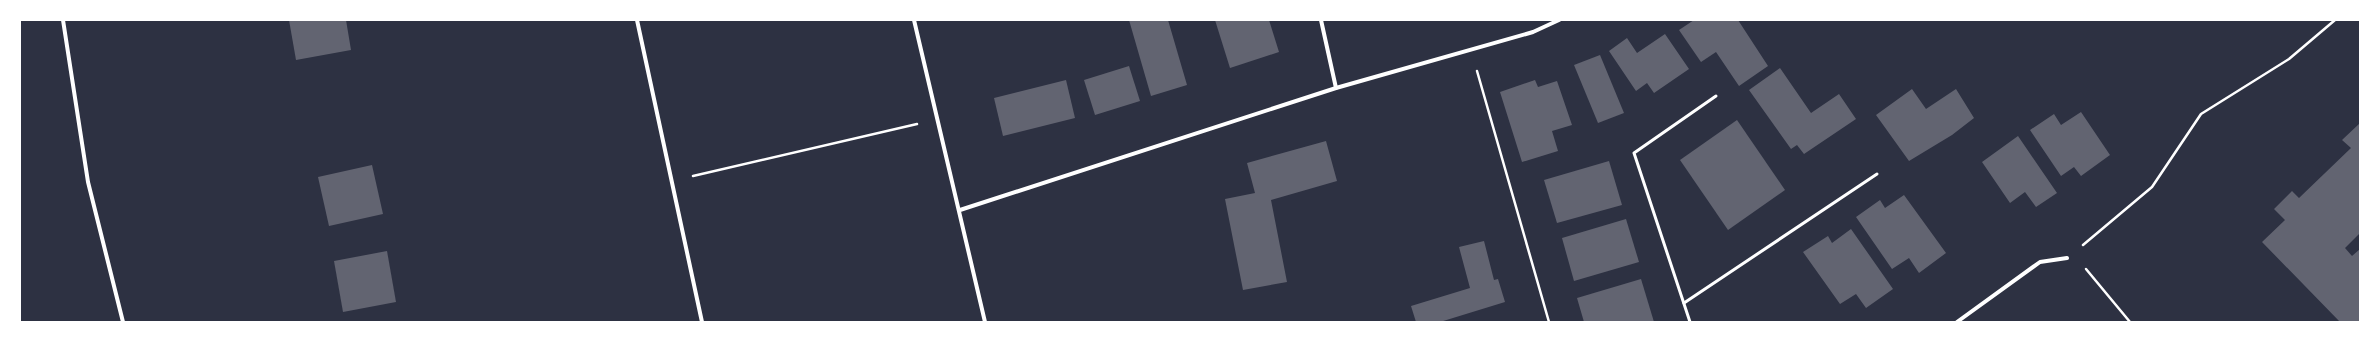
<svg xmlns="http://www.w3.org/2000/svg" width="2380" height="342" viewBox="0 0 2380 342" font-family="Figtree,sans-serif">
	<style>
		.building { fill: #626471 }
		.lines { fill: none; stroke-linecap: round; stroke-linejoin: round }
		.path { stroke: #fff; stroke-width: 2.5 }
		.service { stroke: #fff; stroke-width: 3 }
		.minor { stroke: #fff; stroke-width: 4 }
	</style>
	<rect width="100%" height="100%" fill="#2d3142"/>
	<g class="building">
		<path d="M289,20H346L351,50L296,60Z"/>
		<path d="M1129,20H1168L1187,85L1151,96Z"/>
		<path d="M1215,20H1269L1279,52L1230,68Z"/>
		<path d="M1694,20H1738L1768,66L1739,86L1716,52L1701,62L1679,30Z"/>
		<path d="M1665,34L1689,69L1654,93L1647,83L1636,91L1609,51L1627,38L1637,53Z"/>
		<path d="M1600,55L1624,113L1598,123L1574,65Z"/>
		<path d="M1129,66L1140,101L1095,115L1084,80Z"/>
		<path d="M1780,68L1811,113L1839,94L1856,119L1804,154L1797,145L1791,149L1749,90Z"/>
		<path d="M1066,80L1075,118L1003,136L994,98Z"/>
		<path d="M1535,80L1538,87L1557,81L1572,125L1552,131L1558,151L1522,162L1500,92Z"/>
		<path d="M1912,89L1926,109L1956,89L1974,118L1952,135L1909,161L1876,115Z"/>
		<path d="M2081,112L2110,155L2081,176L2074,167L2061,176L2030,130L2054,114L2061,125Z"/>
		<path d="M1737,120L1785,190L1728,230L1680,160Z"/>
		<path d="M2360,123V233L2345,248L2352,256L2360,249V322H2340L2262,242L2285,220L2274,209L2292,191L2299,198L2351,148L2342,140Z"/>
		<path d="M2018,136L2057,193L2036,207L2025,192L2010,203L1982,162Z"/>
		<path d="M1326,141L1337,181L1271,200L1287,282L1243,290L1225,199L1255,193L1247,163Z"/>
		<path d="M1609,161L1622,205L1557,223L1544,180Z"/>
		<path d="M372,165L383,214L329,226L318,177Z"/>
		<path d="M1904,195L1946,253L1919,273L1909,258L1892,269L1856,217L1880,200L1885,208Z"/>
		<path d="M1626,219L1639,262L1574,281L1562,238Z"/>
		<path d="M1851,229L1893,289L1866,308L1856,294L1840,304L1803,252L1828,236L1832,243Z"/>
		<path d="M1484,241L1494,280L1498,279L1505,302L1440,322H1416L1411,306L1470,288L1459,247Z"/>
		<path d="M387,251L396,302L343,312L334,261Z"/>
		<path d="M1641,279L1654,322H1584L1577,298Z"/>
	</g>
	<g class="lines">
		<g class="path">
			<path d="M1477,71L1549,322"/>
			<path d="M693,176L917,124"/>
			<path d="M2083,245L2152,187L2201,114L2289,59L2335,20"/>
			<path d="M2086,269L2130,322"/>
		</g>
		<g class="service">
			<path d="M1684,303L1877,174"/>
			<path d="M1690,322L1634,153L1716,96"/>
		</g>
		<g class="minor">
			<path d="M63,20L88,182L123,322"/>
			<path d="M637,20L702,322"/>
			<path d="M914,20L985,322"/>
			<path d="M1321,20L1336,88"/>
			<path d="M960,210L1336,88L1533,32L1559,20"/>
			<path d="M1957,322L2040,262L2067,258"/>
		</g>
	</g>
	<rect width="2380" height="342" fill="none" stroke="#ffffff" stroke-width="42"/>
</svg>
